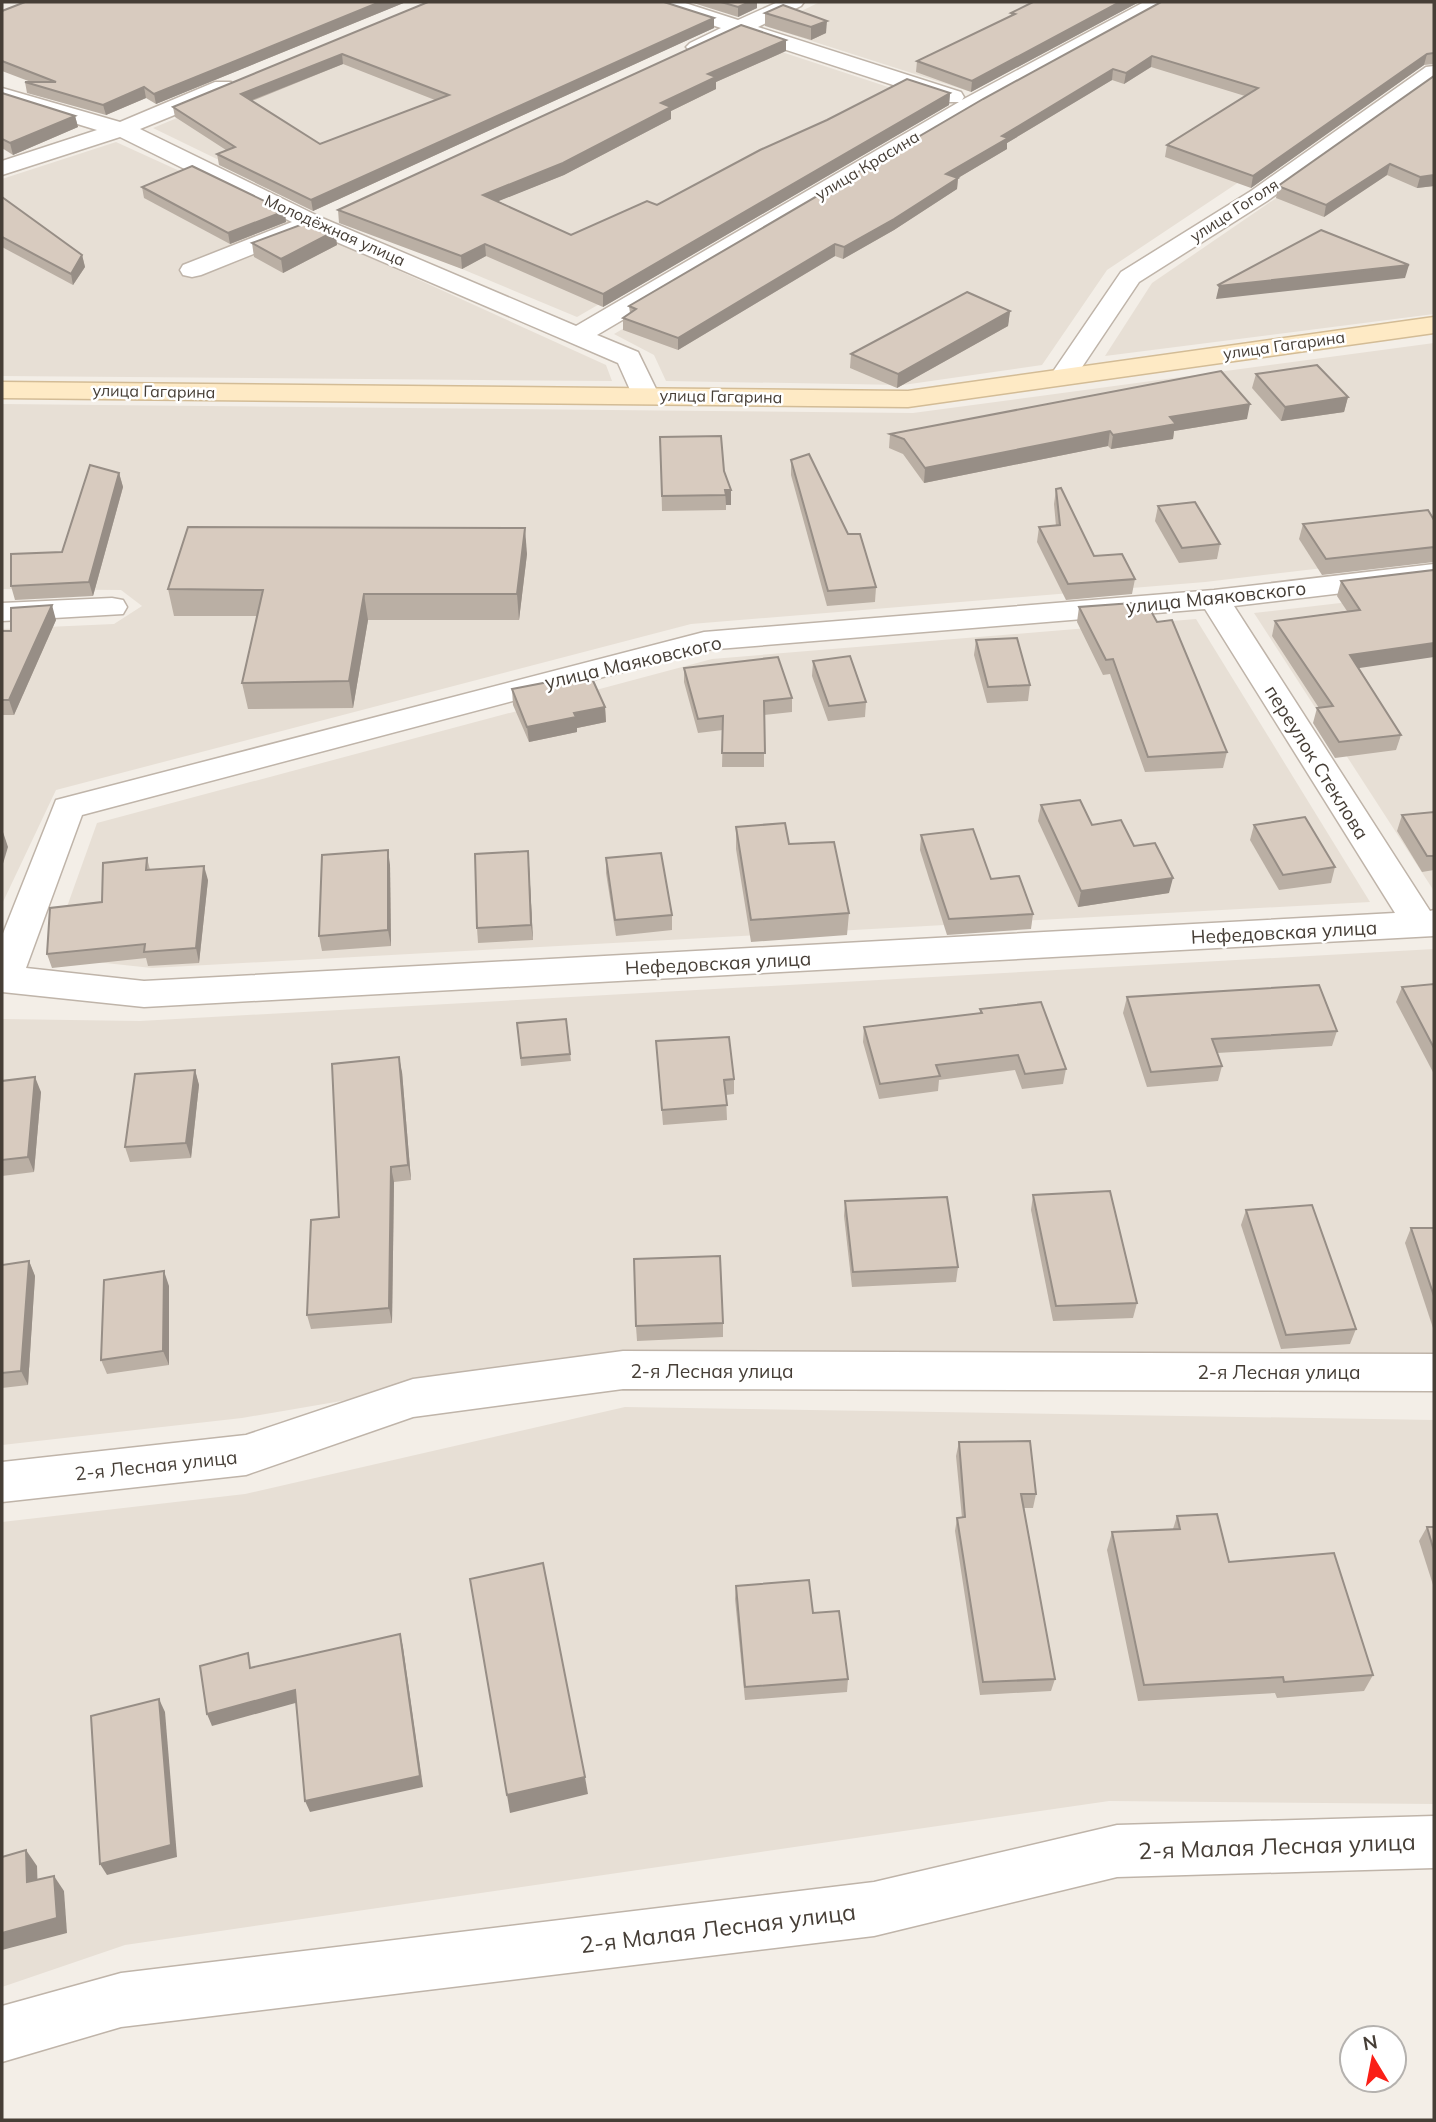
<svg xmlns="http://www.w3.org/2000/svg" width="1436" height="2122" viewBox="0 0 1436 2122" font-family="Mulish,sans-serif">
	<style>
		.residential { fill: #e7dfd5 }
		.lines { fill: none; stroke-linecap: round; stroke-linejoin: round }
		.street-casing { stroke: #bfb4a9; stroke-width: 3 }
		.secondary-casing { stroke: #d3bc96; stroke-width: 3 }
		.street { fill: #fff; fill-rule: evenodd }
		.secondary { fill: #feeac5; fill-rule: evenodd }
		.wall { fill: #baafa4; fill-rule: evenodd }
		.shaded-wall { fill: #978e86 }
		.building { fill: #d8cbbf; stroke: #978e86; stroke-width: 2; fill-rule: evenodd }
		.labels { text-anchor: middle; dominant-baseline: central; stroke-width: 5; stroke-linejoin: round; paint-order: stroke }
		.far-street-label { font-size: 16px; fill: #463e36; stroke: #fff }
		.street-label { font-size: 19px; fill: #463e36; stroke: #fff }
		.near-street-label { font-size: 23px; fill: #463e36; stroke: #fff }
	</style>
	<rect width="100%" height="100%" fill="#f3eee7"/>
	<g class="residential">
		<path d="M455,2H631L316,207L153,128Z"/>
		<path d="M820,2H1133L968,91L768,27Z"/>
		<path d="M1189,2H1419L1434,52L1107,270L1042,365L903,385L666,381L654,355L614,334Z"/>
		<path d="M742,39L943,105L577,317L347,221Z"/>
		<path d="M1434,90V314L1105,356L1152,283Z"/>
		<path d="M116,142L606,365L612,381L2,376V179Z"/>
		<path d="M1434,343V555L1205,582L691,624L56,790L2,904V629L114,624L142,606L121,590L2,589V404L913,413Z"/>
		<path d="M1434,592V891L1254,613Z"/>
		<path d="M1196,619L1370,902L152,968L49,957L97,823L712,659Z"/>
		<path d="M1434,949V1359L615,1354L242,1418L2,1445V1019L140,1021Z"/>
		<path d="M625,1407L1434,1420V1804L1109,1801L125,1945L2,1987V1522L245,1494Z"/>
	</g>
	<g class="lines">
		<defs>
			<g id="street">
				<path d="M652,2H682L738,20L778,2H804L801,6L758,27L961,92L964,97L962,100L1144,2H1169L1166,6L981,108L597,335L638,352L659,395L655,401L645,403L635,401L618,363L311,231L201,275L192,277L183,275L180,270L183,265L292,222L120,137L2,175V161L97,130L2,101V88L120,122L215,82H231L234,87L231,92L140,129L322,218L576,326L959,102H945L741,35L704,51H690L686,47L690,43L721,28L655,6Z"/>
				<path d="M1434,66V82L1267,201L1139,282L1072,382L1063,384L1054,382L1050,376L1121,272L1251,191L1426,67Z"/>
				<path d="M1434,564V582L1234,606L1430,911L1434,910V936L144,1007L2,992V936L56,800L704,632L1214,590ZM1205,609L1395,913L144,981L26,968L82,815L705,650Z"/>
				<path d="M112,598L123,600L127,607L123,614L2,621V603Z"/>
				<path d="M623,1351L1434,1354V1391L623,1389L413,1417L246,1475L2,1502V1462L246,1435L413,1379Z"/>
				<path d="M1434,1816V1868L1117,1877L874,1936L121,2027L2,2062V2006L121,1973L874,1882L1117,1825Z"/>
			</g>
			<path id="secondary" d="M1434,317V333L908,407L2,398V382L908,391Z"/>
		</defs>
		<use href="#street" class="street-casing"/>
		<use href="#secondary" class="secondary-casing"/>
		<use href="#street" class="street"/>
		<use href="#secondary" class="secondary"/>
	</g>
	<g class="wall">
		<path d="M406,2L156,104L146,98L106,115L27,93L25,82H31L2,71V11Z"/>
		<path d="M428,2L714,28L313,211L219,165L217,154L226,150L175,117L173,107ZM343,64L435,100L320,144L252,101Z"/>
		<path d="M690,2H757V8L738,17Z"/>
		<path d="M1033,2H1139L971,92L916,72L917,61L1011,16V13Z"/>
		<path d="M1161,2H1434V64L1424,65L1251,188L1165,157L1167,145L1245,96L1151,67L1124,84L1112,80L1007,143V149L958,178L957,189L894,230L843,259L835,256L678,350L623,330V318L630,313L629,306Z"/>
		<path d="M783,5L826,33L811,40L765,26V13Z"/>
		<path d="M786,51L716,82V89L671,111V119L564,175L498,201L571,235L657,205L950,93L949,105L603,307L486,256L462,269L339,223L338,210Z"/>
		<path d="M1434,76V186L1417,188L1387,175L1324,217L1276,198L1278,186Z"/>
		<path d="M2,93L75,116L78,127L13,155L2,148Z"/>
		<path d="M142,187L286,222L230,244L144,198Z"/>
		<path d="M2,197L82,255L85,267L73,285L2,247Z"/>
		<path d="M335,231L337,245L283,273L254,257L252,243Z"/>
		<path d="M1010,311L1008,326L897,388L850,368L851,354Z"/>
		<path d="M1256,374L1348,397L1344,412L1281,421L1252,388Z"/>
		<path d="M1247,419L1174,431L1173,439L1111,449L1108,446L924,483L903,454L889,448L890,434Z"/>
		<path d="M660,437L724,471L731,490V505H726V510L662,511Z"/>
		<path d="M791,460L876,587L875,602L827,606L791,475Z"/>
		<path d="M119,473L123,487L93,596L15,600L11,586L62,552Z"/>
		<path d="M1056,489L1094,556L1135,579L1132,594L1066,600L1037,542L1039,527L1056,526L1054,504Z"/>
		<path d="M1158,506L1220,544L1217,559L1179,563L1155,521Z"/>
		<path d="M1434,520V562L1322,575L1299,539L1303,524Z"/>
		<path d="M527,554L519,620H368L353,708L248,709L242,683L257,616H174L168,589Z"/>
		<path d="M1434,570L1359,668L1401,735L1396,750L1335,758L1313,723L1317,708H1319L1272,636L1275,621L1347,611L1337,596L1341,581Z"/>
		<path d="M1079,607L1157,622L1227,752L1223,768L1145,772L1110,674L1103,675L1077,622Z"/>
		<path d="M56,620L14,715H2V631H11Z"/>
		<path d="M976,640L1030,685L1028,701L987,703L974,655Z"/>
		<path d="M813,661L866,702L865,717L828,721L812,676Z"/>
		<path d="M684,668L792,698V712L764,715V767H722L723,730L698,733L684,682Z"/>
		<path d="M512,689L605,707L606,722L577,728V732L529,742L513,705Z"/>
		<path d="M1041,805L1092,825L1169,893L1078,907L1038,821Z"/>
		<path d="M1434,812V870L1422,872L1397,831L1402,815Z"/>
		<path d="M1254,825L1335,867L1331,883L1279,890L1250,840Z"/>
		<path d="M736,827L789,844L849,913L847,935L751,942L736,849Z"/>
		<path d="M921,835L991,879L1033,914L1031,929L947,935L920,850Z"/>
		<path d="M147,858L150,870L208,880L199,963L148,966L146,958L52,968L47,954Z"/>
		<path d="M606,858L672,915V930L616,936L606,873Z"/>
		<path d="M390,865L391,946L322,951L319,936Z"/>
		<path d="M529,866L533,940L478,943L477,928Z"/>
		<path d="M1434,984V1074L1396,1002L1402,987Z"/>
		<path d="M1127,997L1337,1031L1332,1046L1217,1053L1222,1066L1218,1081L1147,1087L1123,1013Z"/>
		<path d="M980,1009L1066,1069L1063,1084L1022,1089L1015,1070L939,1080L938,1091L879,1099L863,1042L864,1027L980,1013Z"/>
		<path d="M566,1019L571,1061L521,1066L517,1023Z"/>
		<path d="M656,1041L734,1079V1094L726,1095L727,1120L663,1125Z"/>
		<path d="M195,1070L199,1085L191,1158L130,1162L125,1147Z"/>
		<path d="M402,1072L411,1180L394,1182L392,1323L311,1329L307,1315Z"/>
		<path d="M2,1081L41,1092L34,1172L2,1176Z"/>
		<path d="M1033,1195L1137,1303L1133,1318L1053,1321L1031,1210Z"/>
		<path d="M845,1201L958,1267L956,1282L852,1287L844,1216Z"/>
		<path d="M1246,1210L1356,1329L1350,1344L1281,1349L1241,1225Z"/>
		<path d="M1411,1228H1434V1331L1405,1243Z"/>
		<path d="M29,1261L35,1276L28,1385L2,1388V1265Z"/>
		<path d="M169,1286V1365L107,1374L101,1360Z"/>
		<path d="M723,1323V1337L637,1341L636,1326Z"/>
		<path d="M959,1442L1036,1494L1033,1508H1024L1055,1679L1051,1691L980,1695L955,1531L957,1518H962L956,1456Z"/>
		<path d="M1177,1516L1229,1562L1373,1675L1364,1691L1277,1698L1275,1693L1138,1701L1107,1550L1112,1532L1173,1529Z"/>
		<path d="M1427,1527H1434V1588L1419,1541Z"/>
		<path d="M736,1586L813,1613L848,1679L847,1692L745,1700L735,1599Z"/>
	</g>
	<g class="shaded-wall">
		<path d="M380,2H406L156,104L154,94Z"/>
		<path d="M750,2H757V8L738,17V7Z"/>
		<path d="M1120,2H1139L971,92L972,81Z"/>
		<path d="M714,18V28L313,211L311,200Z"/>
		<path d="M827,21L826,33L811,40V27Z"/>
		<path d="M786,40V51L716,82V89L671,111V119L564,175L484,207L483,195L661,103L708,74Z"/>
		<path d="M342,54L343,64L242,104L241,94Z"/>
		<path d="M1427,54L1424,65L1251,188L1253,176Z"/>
		<path d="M1152,56L1151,67L1124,84L1126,73Z"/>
		<path d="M1113,69L1112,80L1007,143V149L958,178L957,189L894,230L843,259L844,247L946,174L1002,136Z"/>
		<path d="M144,87L146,98L106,115L103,105Z"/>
		<path d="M950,93L949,105L603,307V294Z"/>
		<path d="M75,116L78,127L13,155L10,143Z"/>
		<path d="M1390,164L1387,175L1324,217L1326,205Z"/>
		<path d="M1434,175V186L1417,188L1420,177Z"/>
		<path d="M285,211L286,222L230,244L228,233Z"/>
		<path d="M335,231L337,245L283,273L281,259Z"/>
		<path d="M485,244L486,256L462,269L461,256Z"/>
		<path d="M835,244V256L678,350V338Z"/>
		<path d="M82,255L85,267L73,285L71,274Z"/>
		<path d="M1409,265L1405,278L1216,299L1219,286Z"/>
		<path d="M1010,311L1008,326L897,388L898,374Z"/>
		<path d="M1348,397L1344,412L1281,421L1285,407Z"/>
		<path d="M1250,404L1247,419L1174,431L1173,439L1111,449L1113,435L1170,417Z"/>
		<path d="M1110,431L1108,446L924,483L925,468Z"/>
		<path d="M119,473L123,487L93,596L89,582Z"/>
		<path d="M725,490H731V505H726Z"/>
		<path d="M525,528L527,554L519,620L517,594Z"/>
		<path d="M364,594L368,620L353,708L349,681Z"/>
		<path d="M52,605L56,620L14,715L9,700Z"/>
		<path d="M1434,643V657L1346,670L1350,655Z"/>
		<path d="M605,707L606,722L577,728V732L529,742L527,727L574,713Z"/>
		<path d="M3,832L8,847L2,867V835Z"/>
		<path d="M388,850L390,865L391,946L388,930Z"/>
		<path d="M528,851L529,866L533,940L531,925Z"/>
		<path d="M204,866L208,880L199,963L196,948Z"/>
		<path d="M1173,878L1169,893L1078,907L1081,891Z"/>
		<path d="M399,1057L402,1072L411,1180L408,1165Z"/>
		<path d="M195,1070L199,1085L191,1158L186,1143Z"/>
		<path d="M35,1077L41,1092L34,1172L28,1157Z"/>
		<path d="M391,1167L394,1182L392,1323L389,1308Z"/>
		<path d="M29,1261L35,1276L28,1385L21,1371Z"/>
		<path d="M164,1271L169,1286V1365L163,1351Z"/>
		<path d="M400,1634L403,1647L423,1787L310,1812L305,1801Z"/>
		<path d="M295,1690L299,1702L212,1726L207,1714Z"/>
		<path d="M159,1699L165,1712L177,1857L107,1875L100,1864Z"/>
		<path d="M585,1777L588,1794L510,1813L507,1795Z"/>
		<path d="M26,1850L37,1866L38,1898L27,1882Z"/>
		<path d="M54,1876L64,1891L67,1933L2,1950V1933Z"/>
	</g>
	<g class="building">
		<path d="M25,2H380L154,94L144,87L103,105L25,82H56L2,61V11Z"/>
		<path d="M428,2H664L714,18L311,200L217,154L235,147L173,107ZM342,54L449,95L320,144L241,94Z"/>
		<path d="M721,2H750L738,7Z"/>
		<path d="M1033,2H1120L972,81L917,61L1015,14L1011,13Z"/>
		<path d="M1161,2H1434V53L1427,54L1253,176L1167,145L1258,88L1152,56L1126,73L1113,69L1002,136L1008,138L946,174L958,178L894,219L844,247L835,244L678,338L623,318L636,309L629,306L983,99Z"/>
		<path d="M783,5L827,21L811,27L765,13Z"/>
		<path d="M741,25L786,40L708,74L716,77L661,103L671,107L563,163L483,195L571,235L647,201L657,205L760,150L827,120L907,79L950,93L603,294L485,244L461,256L338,210Z"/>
		<path d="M1434,76V175L1420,177L1390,164L1326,205L1278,186Z"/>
		<path d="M2,93L75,116L10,143L2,139Z"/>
		<path d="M192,166L285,211L228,233L142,187Z"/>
		<path d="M2,197L82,255L71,274L2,237Z"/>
		<path d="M311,221L335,231L281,259L252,243Z"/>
		<path d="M1321,230L1409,265L1219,286L1218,285Z"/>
		<path d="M967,292L1010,311L898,374L851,354Z"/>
		<path d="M1317,365L1348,397L1285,407L1256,374Z"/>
		<path d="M1221,371L1250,404L1170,417L1176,424L1113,435L1110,431L925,468L904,439L890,434Z"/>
		<path d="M721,436L724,471L731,490H725L726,495L662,496L660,437Z"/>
		<path d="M809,454L848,534H860L876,587L828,591L791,460Z"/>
		<path d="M90,465L119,473L89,582L11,586V554L62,552Z"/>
		<path d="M1061,488L1094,556L1122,554L1135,579L1068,584L1039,527L1060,525L1056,489Z"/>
		<path d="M1195,502L1220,544L1182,548L1158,506Z"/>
		<path d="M1428,510L1434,520V547L1326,559L1303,524Z"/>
		<path d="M188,527L525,528L517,594H364L349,681L242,683L263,590L168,589Z"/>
		<path d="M1434,570V643L1350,655L1401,735L1339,742L1317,708L1333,706L1275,621L1360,610L1341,581Z"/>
		<path d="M1146,602L1157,622L1172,620L1227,752L1148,757L1113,659L1106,660L1079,607Z"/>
		<path d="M52,605L9,700H2V631H11V608Z"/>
		<path d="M1017,638L1030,685L988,687L976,640Z"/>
		<path d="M850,656L866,702L829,706L813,661Z"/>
		<path d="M778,657L792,698L764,701L765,753H722L723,716L698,719L684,668Z"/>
		<path d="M590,674L605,707L574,713L576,717L527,727L512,689Z"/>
		<path d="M1080,800L1092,825L1121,820L1134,846L1155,843L1173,878L1081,891L1041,805Z"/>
		<path d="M1434,812V856H1427L1402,815Z"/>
		<path d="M1305,817L1335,867L1283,875L1254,825Z"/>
		<path d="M785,823L789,844L834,842L849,913L751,920L736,827Z"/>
		<path d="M973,829L991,879L1019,876L1033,914L949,919L921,835Z"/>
		<path d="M388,850V930L319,936L322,855Z"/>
		<path d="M528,851L531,925L477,928L475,854Z"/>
		<path d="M661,853L672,915L615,920L606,858Z"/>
		<path d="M147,858L146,870L204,866L196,948L144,952L145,944L47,954L50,908L102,902L103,863Z"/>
		<path d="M1434,984V1048L1402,987Z"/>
		<path d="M1319,985L1337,1031L1212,1039L1222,1066L1151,1072L1127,997Z"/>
		<path d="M1041,1002L1066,1069L1025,1074L1018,1055L936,1065L940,1076L880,1084L864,1027L982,1013L980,1009Z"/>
		<path d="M566,1019L570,1054L521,1058L517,1023Z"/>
		<path d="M729,1037L734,1079L724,1080L727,1105L662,1110L656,1041Z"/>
		<path d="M399,1057L408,1165L391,1167L389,1308L307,1315L311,1220L339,1217L332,1064Z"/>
		<path d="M195,1070L186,1143L125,1147L135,1074Z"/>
		<path d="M35,1077L28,1157L2,1160V1081Z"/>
		<path d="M1110,1191L1137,1303L1056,1306L1033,1195Z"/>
		<path d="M947,1197L958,1267L853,1272L845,1201Z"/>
		<path d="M1312,1205L1356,1329L1286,1335L1246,1210Z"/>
		<path d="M1411,1228H1434V1296Z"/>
		<path d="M720,1256L723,1323L636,1326L634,1259Z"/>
		<path d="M29,1261L21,1371L2,1373V1265Z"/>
		<path d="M164,1271L163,1351L101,1360L104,1280Z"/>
		<path d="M1030,1441L1036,1494H1021L1055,1679L983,1682L957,1518L965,1517L959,1442Z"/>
		<path d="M1217,1514L1229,1562L1334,1553L1373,1675L1284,1682L1283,1677L1144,1685L1112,1532L1180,1529L1177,1516Z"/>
		<path d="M1427,1527H1434V1551Z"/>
		<path d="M543,1563L585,1777L507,1795L470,1579Z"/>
		<path d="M809,1580L813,1613L839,1611L848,1679L745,1687L736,1586Z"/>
		<path d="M400,1634L420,1776L305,1801L295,1690L207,1714L200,1666L248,1653L250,1668Z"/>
		<path d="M159,1699L171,1845L100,1864L91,1716Z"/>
		<path d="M26,1850L27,1882L54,1876L57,1918L2,1933V1857Z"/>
	</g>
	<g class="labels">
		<g class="far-street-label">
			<text transform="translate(867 165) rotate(-31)">улица Красина</text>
			<text transform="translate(1234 210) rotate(-33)">улица Гоголя</text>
			<text transform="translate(335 230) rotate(24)">Молодёжная улица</text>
			<text transform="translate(1284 345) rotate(-8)">улица Гагарина</text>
			<text transform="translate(154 391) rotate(1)">улица Гагарина</text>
			<text transform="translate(721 396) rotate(1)">улица Гагарина</text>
		</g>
		<g class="street-label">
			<text transform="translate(1216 597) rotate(-6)">улица Маяковского</text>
			<text transform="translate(633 662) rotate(-13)">улица Маяковского</text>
			<text transform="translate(1317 762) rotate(58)">переулок Стеклова</text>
			<text transform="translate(1284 932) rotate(-3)">Нефедовская улица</text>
			<text transform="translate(718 963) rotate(-3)">Нефедовская улица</text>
			<text x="712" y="1371">2-я Лесная улица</text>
			<text x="1279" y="1372">2-я Лесная улица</text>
			<text transform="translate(156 1465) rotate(-6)">2-я Лесная улица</text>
		</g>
		<g class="near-street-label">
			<text transform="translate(1277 1846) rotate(-2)">2-я Малая Лесная улица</text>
			<text transform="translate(718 1928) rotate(-7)">2-я Малая Лесная улица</text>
		</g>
	</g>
	<rect width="1436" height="2122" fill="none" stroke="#463e36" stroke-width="7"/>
	<g transform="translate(1373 2059) rotate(350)"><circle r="33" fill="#ffffff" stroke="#b5b2af" stroke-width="2"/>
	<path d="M0-5L12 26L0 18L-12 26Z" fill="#fa1f17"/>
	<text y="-10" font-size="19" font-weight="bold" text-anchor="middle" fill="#463e36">N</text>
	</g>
</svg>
